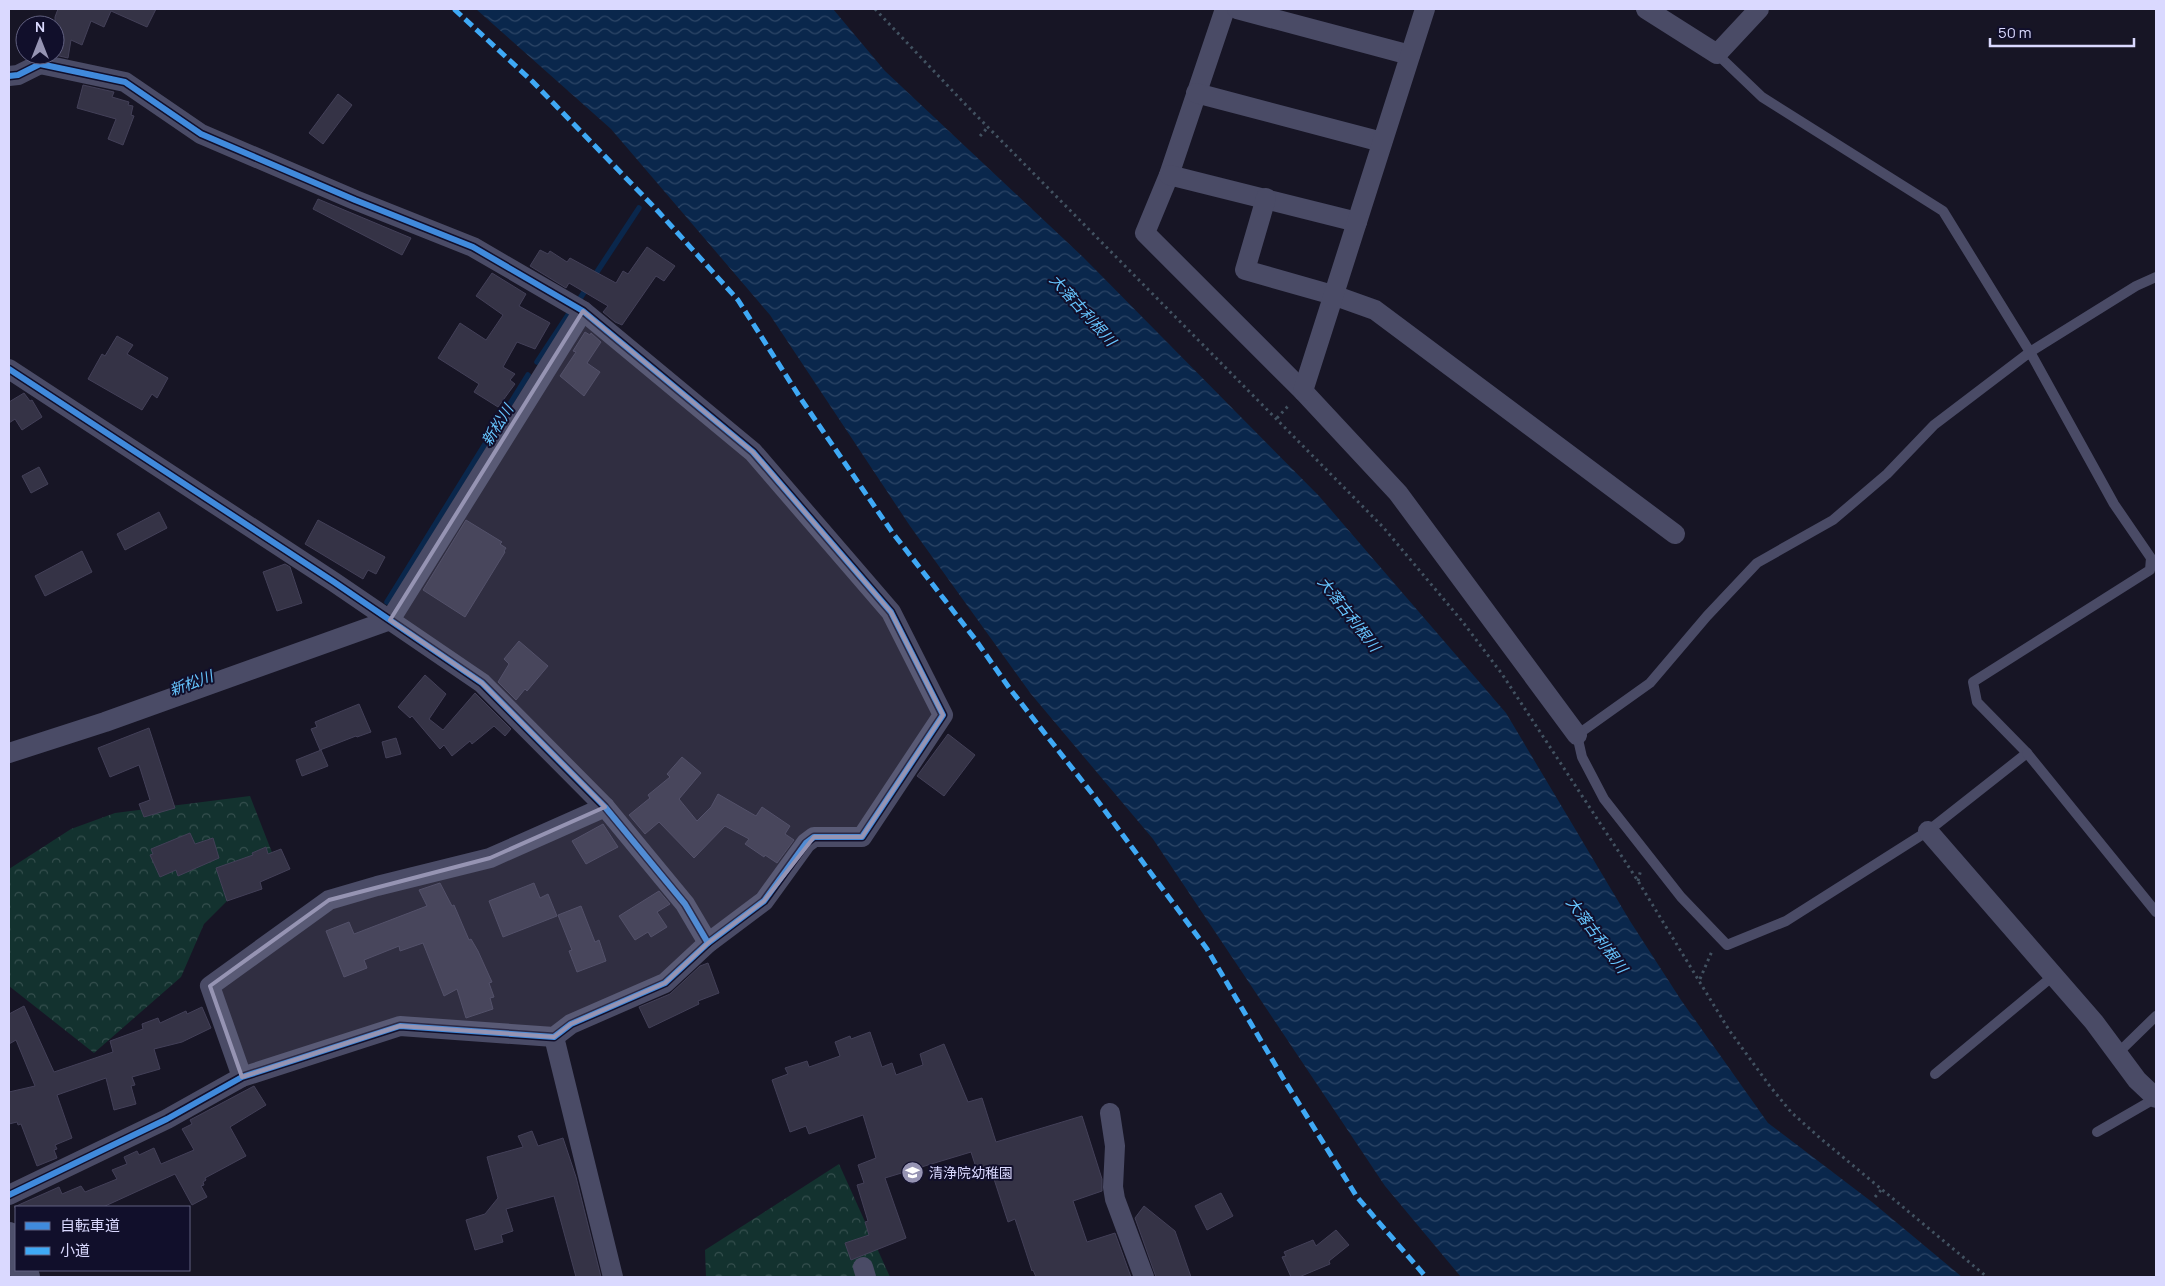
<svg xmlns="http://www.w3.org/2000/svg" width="2165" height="1286" viewBox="0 0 2165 1286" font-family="Manrope,'Noto Sans JP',sans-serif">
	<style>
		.forest { fill: url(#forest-crowns) }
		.water { fill: url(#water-waves) }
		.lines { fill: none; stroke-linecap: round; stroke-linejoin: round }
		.stream { stroke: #0a274c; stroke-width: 5.5 }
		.building { fill: #353346; stroke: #434058 }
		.path { stroke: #425261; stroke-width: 3; stroke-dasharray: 2.5 4; stroke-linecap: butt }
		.lane { stroke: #4a4b66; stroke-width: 10 }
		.street { stroke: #4a4b66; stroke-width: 20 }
		.secondary { stroke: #4e506c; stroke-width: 28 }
		.quiet { stroke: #3fa9f5; stroke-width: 5; stroke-dasharray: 10 5; stroke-linecap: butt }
		.cycleway-casing { stroke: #110f2b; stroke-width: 9 }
		.cycleway { stroke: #408adc; stroke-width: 6 }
		.marked { fill: #9694b3; fill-opacity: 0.2; stroke: #9694b3; stroke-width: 4; stroke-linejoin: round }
		.labels { text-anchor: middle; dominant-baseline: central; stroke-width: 4; stroke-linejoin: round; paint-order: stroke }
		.poi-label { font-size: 14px; fill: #dad9ff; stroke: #110f2b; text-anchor: start }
		.water-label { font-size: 15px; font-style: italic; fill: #67c6ff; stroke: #110f2b }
	</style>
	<defs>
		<pattern id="forest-crowns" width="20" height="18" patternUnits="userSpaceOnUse" patternTransform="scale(1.25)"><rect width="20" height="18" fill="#13322f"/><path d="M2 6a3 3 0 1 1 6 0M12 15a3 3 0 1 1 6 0" fill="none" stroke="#354f4e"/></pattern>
		<pattern id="water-waves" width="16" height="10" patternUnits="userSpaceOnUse" patternTransform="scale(1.25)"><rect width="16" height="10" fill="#0a274c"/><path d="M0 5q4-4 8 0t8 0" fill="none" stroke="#2d4667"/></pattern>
	</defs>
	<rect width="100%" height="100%" fill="#171525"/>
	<g class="forest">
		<path d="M250,796L273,855L204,924L181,977L94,1053L9,986V869L71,829L115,813Z"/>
		<path d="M839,1164L890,1277H706L705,1250Z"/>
	</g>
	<path class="water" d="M476,9H833L885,71L1083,257L1319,496L1506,713L1630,921L1681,1000L1768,1123L1872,1202L1962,1277H1461L1385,1186L1153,839L1031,694L910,526L770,315L611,129Z"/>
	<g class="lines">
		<g class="stream">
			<path d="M593,278L639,208"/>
			<path d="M579,300L588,286"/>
			<path d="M537,362L568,315"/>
			<path d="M387,602L528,375"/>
		</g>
	</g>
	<g class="building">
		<path d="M58,9H156L147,27L111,11L104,27L91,21L82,45L71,40L68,58L55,55V17Z"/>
		<path d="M83,85L114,92L112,97L129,102L128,105L133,106L131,115L134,116L123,145L108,139L116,119L77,108Z"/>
		<path d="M338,94L352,105L323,144L309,133Z"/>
		<path d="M318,199L411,238L402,255L313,209Z"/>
		<path d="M647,247L675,266L664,281L656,276L622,325L615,322L603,312L608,306L569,283L566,288L530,266L540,250L548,254L550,251L567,262L570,258L616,283L623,271L628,274Z"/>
		<path d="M492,273L526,294L519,306L550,323L535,349L517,342L503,367L515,374L510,380L515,384L498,407L474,392L479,384L438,358L460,323L486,340L503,315L476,296Z"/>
		<path d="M585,332L590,335L591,333L601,342L587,363L600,372L584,396L560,376L576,352L573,351Z"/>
		<path d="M117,336L133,345L127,354L168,378L157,398L152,394L142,410L88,379L102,354L105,356Z"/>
		<path d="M24,393L30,401L32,400L42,417L22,430L15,419L9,423V402Z"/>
		<path d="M39,467L48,484L31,493L22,476Z"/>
		<path d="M159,512L167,528L125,550L117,534Z"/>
		<path d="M318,520L385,557L376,574L368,570L363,579L305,544Z"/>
		<path d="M466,520L502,542L500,544L506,548L504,551L505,552L465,617L423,590Z"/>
		<path d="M82,551L92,572L45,596L35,576Z"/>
		<path d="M285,564L290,567L302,603L277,611L263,572Z"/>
		<path d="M519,641L548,666L527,691L525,689L516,700L498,682L509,664L504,659Z"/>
		<path d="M425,675L446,694L429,719L443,730L475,693L511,729L505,736L494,726L472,744L470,741L452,756L444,745L440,749L412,716L410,718L398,707Z"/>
		<path d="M359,704L371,732L357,737L356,736L320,750L311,729L317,727L315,722Z"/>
		<path d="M149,728L175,808L144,817L139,804L150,800L139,765L110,777L98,748Z"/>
		<path d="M948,734L975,755L944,796L917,776Z"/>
		<path d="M396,738L401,754L386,758L382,742Z"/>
		<path d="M321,750L328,766L302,776L296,760Z"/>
		<path d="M682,757L701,773L679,799L697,821L711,807L718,794L756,816L762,807L790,826L785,834L794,840L777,863L765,855L764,857L745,844L749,839L725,826L694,858L659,822L645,834L629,815L650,798L648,795L670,777L667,774Z"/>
		<path d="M603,824L618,847L586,864L572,841Z"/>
		<path d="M190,833L195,844L213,838L219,858L178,876L176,870L160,877L150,855L153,854L151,849Z"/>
		<path d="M266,847L268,854L281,849L290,869L260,882L262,889L227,901L216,868L253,855L252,853Z"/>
		<path d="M440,883L452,906L454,905L469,940L471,939L478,951L492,982L489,983L494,997L490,998L493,1009L466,1018L457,989L444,996L423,943L400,951L399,946L364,960L367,968L344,977L326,931L349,922L354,934L427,906L419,890Z"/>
		<path d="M534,883L540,898L548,894L557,916L503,937L489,901Z"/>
		<path d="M659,891L670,904L657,912L667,927L651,937L648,932L635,940L619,916Z"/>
		<path d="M581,906L595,942L599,940L606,961L577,972L569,951L572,950L558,915Z"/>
		<path d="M708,963L719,993L698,1001L699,1004L649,1028L639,1007L670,994L700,966Z"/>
		<path d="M24,1006L54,1072L113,1052L110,1041L143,1029L142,1024L158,1018L160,1023L186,1011L187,1014L202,1007L211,1028L182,1042L154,1049L160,1069L132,1077L135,1085L131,1086L136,1104L114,1110L106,1078L57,1095L72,1138L55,1145L57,1149L54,1150L57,1158L37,1166L21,1124L18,1125L17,1122L9,1124V1092L35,1086L16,1040L9,1044V1014Z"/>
		<path d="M870,1032L882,1067L892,1063L896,1075L923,1065L920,1054L944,1044L968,1102L982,1098L996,1142L1082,1116L1102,1179V1191L1073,1201L1087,1242L1115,1233L1131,1277H1036L1033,1270L1032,1271L1015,1219L1008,1222L993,1176L980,1180L971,1152L885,1178L906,1238L851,1260L845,1243L869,1235L865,1222L868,1221L857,1185L864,1183L858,1165L876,1158L863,1115L809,1134L806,1126L790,1132L772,1080L788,1074L785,1068L807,1061L809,1067L840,1056L835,1042L850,1036L851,1039Z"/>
		<path d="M254,1086L266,1105L230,1127L246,1156L205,1178L206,1180L203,1182L204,1185L201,1186L207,1197L192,1205L175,1174L103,1207H14L59,1187L62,1194L81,1186L85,1192L117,1179L112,1170L127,1164L124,1157L137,1151L139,1155L154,1148L161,1164L194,1150L182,1129L192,1124L190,1120Z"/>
		<path d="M532,1131L538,1146L563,1138L576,1177L601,1277H576L554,1196L506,1209L513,1231L501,1235L503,1242L475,1250L466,1220L485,1214L498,1198L487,1157L523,1147L518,1136Z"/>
		<path d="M1221,1193L1233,1216L1207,1230L1195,1206Z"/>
		<path d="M1144,1206L1175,1231L1191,1277H1156L1135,1218Z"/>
		<path d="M1336,1230L1349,1245L1329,1261L1330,1264L1299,1277H1291L1282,1257L1286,1256L1284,1252L1313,1240L1316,1246Z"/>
	</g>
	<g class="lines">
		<g class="path">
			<path d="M875,9L966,105L1383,527L1462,621L1502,674L1638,881L1729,1030L1769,1085L1791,1112L1820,1138L1987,1277"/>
			<path d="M980,136L988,127"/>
			<path d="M1277,418L1290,404"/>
			<path d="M1638,881L1641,869"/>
			<path d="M1700,979L1712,951"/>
			<path d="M1875,1197L1882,1189"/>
		</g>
		<g class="lane">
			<path d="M1717,54L1762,97L1943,211L2030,352L2114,504L2151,558L2150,570L1973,682L1977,702L2027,753L1928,831L1786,921L1727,945L1681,897L1604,799L1582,757L1577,735L1650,683L1707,616L1757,563L1833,520L1887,474L1934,425L2030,352L2136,286L2156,277"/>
			<path d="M2027,753L2156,912"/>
			<path d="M2117,1054L2156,1016"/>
			<path d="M1935,1074L2053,976"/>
			<path d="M2097,1132L2156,1098"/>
		</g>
		<g class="street">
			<path d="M1225,9L1169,175L1145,233L1303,391L1398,493L1577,735"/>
			<path d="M1237,9L1410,55"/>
			<path d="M1646,9L1717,54L1759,9"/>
			<path d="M9,76L18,75L40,64L125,82L201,134L355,200L473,247L583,311L753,452L891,612L943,715L862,837H814L806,843L764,901L708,943L665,983L571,1024L554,1037L400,1026L242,1077L167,1119L9,1195"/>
			<path d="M1196,93L1382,142"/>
			<path d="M1169,175L1357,222"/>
			<path d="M1266,198L1245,270L1333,295L1375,310L1675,534"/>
			<path d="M9,369L334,582L482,683L605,807L685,904L708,943"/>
			<path d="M1303,391L1425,9"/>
			<path d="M9,753L105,722L390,620L583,311"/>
			<path d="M1928,831L2094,1022L2137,1080L2156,1098"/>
			<path d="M554,1037L613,1277"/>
			<path d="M242,1077L210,986L329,900L377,886L490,858L605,807"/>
			<path d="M1110,1113L1115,1146L1113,1187L1115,1199L1144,1277"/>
			<path d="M863,1267L866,1277"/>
		</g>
		<g class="secondary">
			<path d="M9,1236L16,1254"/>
			<path d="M23,1270L26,1277"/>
		</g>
		<path class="quiet" d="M454,9L532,81L656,209L738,300L801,399L892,532L975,639L1010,689L1094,796L1207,949L1283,1078L1357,1197L1426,1277"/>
		<defs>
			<g id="cycleway">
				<path d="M9,76L18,75L40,64L125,82L201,134L355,200L473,247L583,311L753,452L891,612L943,715L862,837H814L806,843L764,901L708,943L665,983L571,1024L554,1037L400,1026L242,1077L167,1119L9,1195"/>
				<path d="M9,369L334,582L482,683L605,807L685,904L708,943"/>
			</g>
		</defs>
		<use href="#cycleway" class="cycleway-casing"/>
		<use href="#cycleway" class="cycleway"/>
	</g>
	<path class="marked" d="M583,311L753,452L891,612L943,715L862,837H814L764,901L708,943L665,983L571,1024L554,1037L400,1026L242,1077L210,986L329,900L490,858L605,807L482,683L390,620Z"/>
	<defs>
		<symbol id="school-disc" viewBox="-11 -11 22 22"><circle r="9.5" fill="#9694b3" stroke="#110f2b"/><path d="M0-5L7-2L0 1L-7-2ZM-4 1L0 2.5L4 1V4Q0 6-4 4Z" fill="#fff"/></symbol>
	</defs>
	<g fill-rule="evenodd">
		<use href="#school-disc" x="900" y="1160" width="25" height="25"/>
	</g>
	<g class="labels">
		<g class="poi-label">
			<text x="929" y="1172">清浄院幼稚園</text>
		</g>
		<g class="water-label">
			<text transform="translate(1083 310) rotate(48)">大落古利根川</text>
			<text transform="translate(497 425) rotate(-58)">新松川</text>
			<text transform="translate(1349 614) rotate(52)">大落古利根川</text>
			<text transform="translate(191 683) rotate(-20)">新松川</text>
			<text transform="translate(1597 935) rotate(53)">大落古利根川</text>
		</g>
	</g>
	<rect width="2165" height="1286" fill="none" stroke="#dad9ff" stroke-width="20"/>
	<rect x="15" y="1206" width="175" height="65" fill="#110f2b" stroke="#616080"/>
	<rect x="25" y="1222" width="25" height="8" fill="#408adc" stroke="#616080"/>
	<text x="60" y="1231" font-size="15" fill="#dad9ff">自転車道</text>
	<rect x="25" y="1247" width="25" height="8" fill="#3fa9f5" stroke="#616080"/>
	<text x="60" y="1256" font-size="15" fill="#dad9ff">小道</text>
	<g transform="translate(40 40)"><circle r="24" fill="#110f2b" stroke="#616080"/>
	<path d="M0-4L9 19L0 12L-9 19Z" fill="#9694b3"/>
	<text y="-8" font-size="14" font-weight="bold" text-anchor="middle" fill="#dad9ff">N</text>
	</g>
	<path d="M1990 38v8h144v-8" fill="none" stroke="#dad9ff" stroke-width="2.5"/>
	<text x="1998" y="38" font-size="15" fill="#dad9ff" stroke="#110f2b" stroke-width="4" paint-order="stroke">50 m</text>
</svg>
